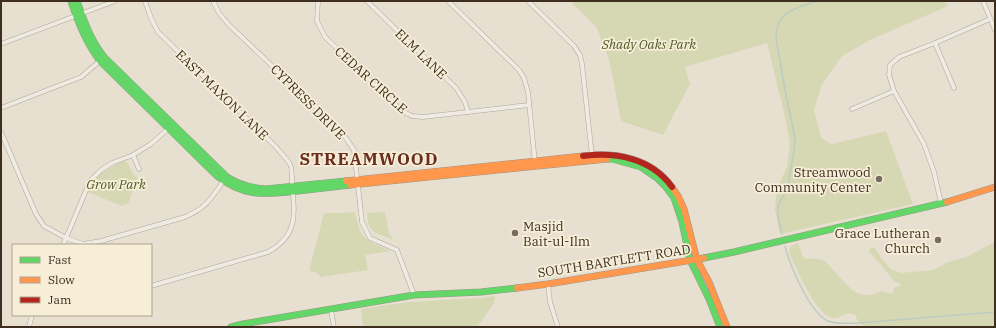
<svg xmlns="http://www.w3.org/2000/svg" width="996" height="328" viewBox="0 0 996 328" font-family="'IBM Plex Serif',serif">
	<style>
		.green { fill: #d6d7b3 }
		.lines { fill: none; stroke-linecap: round; stroke-linejoin: round }
		.stream { stroke: #bcccc2; stroke-width: 1.5 }
		.street-casing { stroke: #ada599; stroke-width: 5 }
		.fast-casing { stroke: #9c958a; stroke-width: 7 }
		.slow-casing { stroke: #9c958a; stroke-width: 7 }
		.jam-casing { stroke: #9c958a; stroke-width: 7 }
		.street { stroke: #efebe3; stroke-width: 4 }
		.fast { stroke: #63d668; stroke-width: 6 }
		.slow { stroke: #ff974d; stroke-width: 6 }
		.jam { stroke: #b3261e; stroke-width: 6 }
		.poi-dot { fill: #786c5e; stroke: #f7eed8; stroke-width: 1.5 }
		.labels { text-anchor: middle; dominant-baseline: central; stroke-width: 3.5; stroke-linejoin: round; paint-order: stroke }
		.park-label { font-size: 13px; font-style: italic; fill: #4d5a26; stroke: #f7eed8 }
		.street-label { font-size: 13px; fill: #3d2e20; stroke: #f7eed8 }
		.poi-label { font-size: 13px; fill: #3d2e20; stroke: #f7eed8; text-anchor: end }
		.district-label { font-size: 17px; font-weight: bold; letter-spacing: 1px; fill: #6b2e1e; stroke: #f7eed8 }
	</style>
	<rect width="100%" height="100%" fill="#e7e0d1"/>
	<g class="green">
		<path d="M570,1H945L948,6L870,40L842,56L822,84L814,110L821,138L832,144L886,131L913,204L780,234L775,210L776,197L779,184L787,167L790,145L786,121L767,43L685,67L690,84L663,135L621,121L609,59L603,44L597,28Z"/>
		<path d="M124,161C132,164 129,174 138,177L133,188L129,203L122,206L88,192C93,175 109,168 124,161Z"/>
		<path d="M355,212C360,240 367,241 391,251L365,255L368,270L320,277C318,272 314,272 309,271L324,213H342Z"/>
		<path d="M385,212L389,233L393,239L392,240C375,231 369,235 367,213Z"/>
		<path d="M995,242V327H870C862,326 858,323 855,315C842,310 842,320 832,318C816,314 798,271 791,257L789,251L791,246L798,243L803,257L806,259C812,258 819,258 824,261C828,263 830,267 833,270C849,286 857,303 882,291L893,294L894,288L900,286V283L895,282L869,251L870,249L874,247L882,259L891,269L901,273L933,270L948,262L966,257Z"/>
		<path d="M495,296L494,303L477,327H363L361,309L408,302L481,298Z"/>
	</g>
	<g class="lines">
		<g class="stream">
			<path d="M782,234L778,216V208L780,202L784,195L788,185L794,151L795,138L785,90L776,38C777,9 796,9 818,1"/>
			<path d="M785,246C790,266 809,310 826,320C835,325 847,323 857,323L995,312"/>
		</g>
		<defs>
			<g id="street">
				<path d="M145,1L151,18L158,32L276,147C279,151 288,160 290,164C292,167 292,180 292,185C295,214 298,236 268,252L151,286"/>
				<path d="M213,1L219,13L229,25L341,131L354,150L362,222L370,238L397,250L414,295"/>
				<path d="M318,1L317,21L325,37L402,111L412,116L423,117L529,105"/>
				<path d="M367,1L456,88L465,102L468,112"/>
				<path d="M448,1L519,70L524,78L528,92L535,163"/>
				<path d="M528,1L574,46L580,55L582,64L592,156"/>
				<path d="M983,1L995,30"/>
				<path d="M935,43L954,88"/>
				<path d="M1,44L115,1"/>
				<path d="M1,108L81,77L101,60"/>
				<path d="M852,109L894,91"/>
				<path d="M1,132L36,214L44,226L66,238L83,244L101,241L185,217C206,208 211,199 224,180"/>
				<path d="M133,155L139,169"/>
				<path d="M941,203L934,172L924,144L894,91L889,75L890,65L899,57L935,43L990,19"/>
				<path d="M63,245L90,181L101,170L112,163L133,155L151,144L170,127"/>
				<path d="M548,284L550,302L558,327"/>
				<path d="M331,310L334,327"/>
				<path d="M29,327L32,315"/>
			</g>
			<g id="fast">
				<path d="M71,1C78,23 86,43 100,61L217,176C245,198 265,194 298,191C316,189 333,187 350,185"/>
				<path d="M77,1C84,21 91,41 105,58L227,177C239,185 251,188 266,189L346,181"/>
				<path d="M607,159H612L641,167L657,178L665,186L674,198L682,222L690,260L709,299L720,327"/>
				<path d="M704,258L734,252L947,202"/>
				<path d="M231,327L243,324L414,295L481,292L517,288"/>
			</g>
			<g id="slow">
				<path d="M346,181L583,156"/>
				<path d="M350,185L607,159"/>
				<path d="M672,187L678,196L684,209L697,260L709,282L727,327"/>
				<path d="M947,202L995,187"/>
				<path d="M517,288L548,284L704,258"/>
			</g>
			<path id="jam" d="M583,156C616,152 651,158 672,187"/>
		</defs>
		<use href="#street" class="street-casing"/>
		<use href="#fast" class="fast-casing"/>
		<use href="#slow" class="slow-casing"/>
		<use href="#jam" class="jam-casing"/>
		<use href="#street" class="street"/>
		<use href="#fast" class="fast"/>
		<use href="#slow" class="slow"/>
		<use href="#jam" class="jam"/>
	</g>
	<g class="poi-dot">
		<circle cx="879" cy="179" r="4"/>
		<circle cx="515" cy="233" r="4"/>
		<circle cx="938" cy="240" r="4"/>
	</g>
	<g class="labels">
		<g class="park-label">
			<text x="649" y="44">Shady Oaks Park</text>
			<text x="116" y="184">Grow Park</text>
		</g>
		<g class="street-label">
			<text transform="translate(421 54) rotate(44)">ELM LANE</text>
			<text transform="translate(371 80) rotate(42)">CEDAR CIRCLE</text>
			<text transform="translate(222 95) rotate(44)">EAST MAXON LANE</text>
			<text transform="translate(308 102) rotate(45)">CYPRESS DRIVE</text>
			<text transform="translate(614 261) rotate(-9)">SOUTH BARTLETT ROAD</text>
		</g>
		<g class="poi-label">
			<text x="871" y="172">Streamwood<tspan x="871" dy="15">Community Center</tspan></text>
			<text x="523" y="226" text-anchor="start">Masjid<tspan x="523" dy="15">Bait-ul-Ilm</tspan></text>
			<text x="930" y="233">Grace Lutheran<tspan x="930" dy="15">Church</tspan></text>
		</g>
		<g class="district-label">
			<text x="369" y="159">STREAMWOOD</text>
		</g>
	</g>
	<rect width="996" height="328" fill="none" stroke="#3d2e20" stroke-width="4"/>
	<rect x="12" y="244" width="140" height="72" fill="#f7eed8" stroke="#ada18e"/>
	<rect x="20" y="257" width="20" height="6" fill="#63d668" stroke="#ada18e"/>
	<text x="48" y="264" font-size="12" fill="#3d2e20">Fast</text>
	<rect x="20" y="277" width="20" height="6" fill="#ff974d" stroke="#ada18e"/>
	<text x="48" y="284" font-size="12" fill="#3d2e20">Slow</text>
	<rect x="20" y="297" width="20" height="6" fill="#b3261e" stroke="#ada18e"/>
	<text x="48" y="304" font-size="12" fill="#3d2e20">Jam</text>
</svg>
